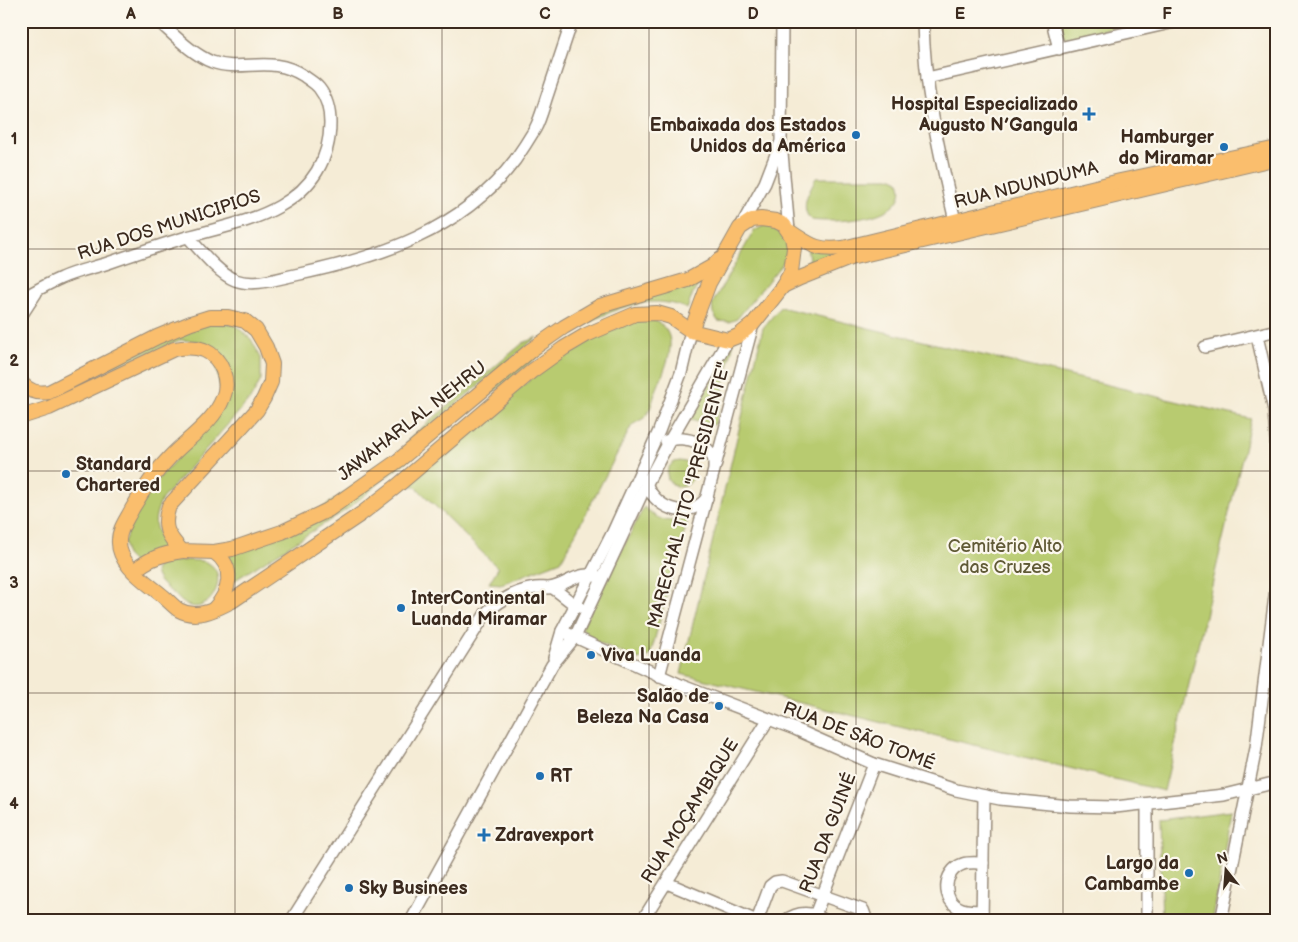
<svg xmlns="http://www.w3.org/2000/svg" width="1298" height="942" viewBox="0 0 1298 942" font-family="'Balsamiq Sans',sans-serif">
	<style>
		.green { fill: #b8cb6f; stroke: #7a7a46 }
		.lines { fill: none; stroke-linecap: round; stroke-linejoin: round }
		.minor-casing { stroke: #988b7a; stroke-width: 14 }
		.major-casing { stroke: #988b7a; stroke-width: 16 }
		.minor { stroke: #fff; stroke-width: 11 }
		.major { stroke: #fabe6d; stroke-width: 14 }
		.grid { fill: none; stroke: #3b2a1e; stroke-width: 1; stroke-opacity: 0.55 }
		.poi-dot { fill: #1f6fb2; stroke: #fbf7ec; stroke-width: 2 }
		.labels { text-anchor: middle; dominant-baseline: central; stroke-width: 4.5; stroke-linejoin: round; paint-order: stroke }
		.poi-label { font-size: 18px; font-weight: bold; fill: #3b2a1e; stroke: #fbf7ec; text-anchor: start }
		.street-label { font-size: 18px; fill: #3b2a1e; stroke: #fbf7ec }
		.park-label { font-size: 18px; fill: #605a36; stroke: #fbf7ec }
		.neatline { fill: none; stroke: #3b2a1e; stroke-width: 2 }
		.grid-label { font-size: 16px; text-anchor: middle; font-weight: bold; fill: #3b2a1e }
	</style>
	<rect width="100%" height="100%" fill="#fbf7ec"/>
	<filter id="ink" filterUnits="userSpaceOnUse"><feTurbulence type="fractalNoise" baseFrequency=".02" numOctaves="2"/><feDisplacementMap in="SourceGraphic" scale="10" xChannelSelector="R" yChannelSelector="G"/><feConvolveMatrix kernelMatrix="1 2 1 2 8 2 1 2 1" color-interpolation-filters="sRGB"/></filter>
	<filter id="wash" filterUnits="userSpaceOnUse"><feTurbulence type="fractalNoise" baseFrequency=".0096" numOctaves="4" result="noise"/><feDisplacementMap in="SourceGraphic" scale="20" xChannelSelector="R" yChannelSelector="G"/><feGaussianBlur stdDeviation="1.12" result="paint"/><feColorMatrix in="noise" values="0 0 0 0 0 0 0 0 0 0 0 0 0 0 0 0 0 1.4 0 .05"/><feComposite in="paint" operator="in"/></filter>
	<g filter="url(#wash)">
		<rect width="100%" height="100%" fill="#f5ecd6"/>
		<g class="green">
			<path d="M1059,21H1142L1064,39Z"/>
			<path d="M816,178H893L899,181C913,221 835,223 811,220C799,207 809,191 816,178Z"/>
			<path d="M765,225L779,228L789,242L786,259L737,319L729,322L718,321L713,313L712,304L754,231Z"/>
			<path d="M807,247L850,251L803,272L809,259Z"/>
			<path d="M703,278L693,293L687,309C643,288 593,319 556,342L346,510L232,582L220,555L287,534L571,327L603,312Z"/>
			<path d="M780,307L1251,419L1164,791L681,674L763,328Z"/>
			<path d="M651,319C685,332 665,367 656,391C653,398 651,411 645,417C642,420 636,422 632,425L561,561L501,584L489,583L498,568L415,486H403L568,348L638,320Z"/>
			<path d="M214,323L235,325L251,339L261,358V380L251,398L162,499C152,520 152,532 171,547C156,548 146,554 134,563L126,555L124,542L134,516L149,489L224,406L212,348L198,341L180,340L38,397L197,326Z"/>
			<path d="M537,337L403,448L412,436L523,343Z"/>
			<path d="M734,341L715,425L690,419Z"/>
			<circle cx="680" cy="474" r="13"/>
			<path d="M644,507C659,521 667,523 688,519L650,656L638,660L587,637L582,627Z"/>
			<path d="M187,560C193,561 201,560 206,562C231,572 212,613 190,606C183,604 179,599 174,594C165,587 157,582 155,571L159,564Z"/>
			<path d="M1231,811L1213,919L1211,921H1162L1159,820Z"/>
		</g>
	</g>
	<g filter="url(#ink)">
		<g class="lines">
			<defs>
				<g id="minor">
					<path d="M782,21L781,142L789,231"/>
					<path d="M923,21C924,89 940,155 955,221"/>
					<path d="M1052,21L1059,49"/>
					<path d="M927,78L1179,21"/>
					<path d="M740,228L765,183L780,144"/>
					<path d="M188,237C200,250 219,274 235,280C254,287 276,279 295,275C377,258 462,231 515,160C522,150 529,139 535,129C541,118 544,104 548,93C556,69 564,45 572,21"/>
					<path d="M21,299C34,292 47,284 61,278C76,271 93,268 108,263C134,254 161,245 187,237C218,228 252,222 280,206C312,188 330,159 330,123C330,111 327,98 319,88C315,83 309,80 304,76C271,54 243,73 212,62C192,54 174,35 158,21"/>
					<path d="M21,316L36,293"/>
					<path d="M1257,336L1274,410L1277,455"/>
					<path d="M1205,347L1277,330"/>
					<path d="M666,441C685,434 716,444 714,467"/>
					<path d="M645,480C653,508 686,522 707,498"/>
					<path d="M553,588L575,605L580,607"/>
					<path d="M562,631L685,687L795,729L874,764L956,790L1000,799L1070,806L1115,807L1224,795L1277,782"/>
					<path d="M554,658L562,631L613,532L659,431L681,373L691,331"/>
					<path d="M659,676L753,324"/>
					<path d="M1147,805V921"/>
					<path d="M667,883L757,921"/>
					<path d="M982,911C976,911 968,911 962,909C941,902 942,871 963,864C969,862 977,863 983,863"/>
					<path d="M815,915L874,764"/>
					<path d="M291,921L486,613C500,600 516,591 535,588C541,587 548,589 554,587C575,580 579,570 602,578"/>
					<path d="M411,921L552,665L575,637L646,485L670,440L728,340"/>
					<path d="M642,921L768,720"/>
					<path d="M757,921L770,886L775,882L782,881L863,910L867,921"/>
					<path d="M785,921C798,911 812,911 825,921"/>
					<path d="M982,921L984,796"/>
					<path d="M1221,921L1256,748L1277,580"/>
				</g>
				<g id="major">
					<path d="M789,231C811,245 816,251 843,248L1120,181L1277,148"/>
					<path d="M783,286L800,278L850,258L1277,158"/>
					<path d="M21,383C29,391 37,394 49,392L157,337L191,323L210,317H228L245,321L256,330L266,347L272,364L271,382L264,398L257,410L169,506C162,527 167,535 182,551L214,552L232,549L282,532L328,510L399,460L531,350L564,327L600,306L688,280L713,266L719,260"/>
					<path d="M21,417L49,408L174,349C184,347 194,346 204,350C222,358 230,381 223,398C214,422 187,439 170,457C155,472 143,490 132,509C127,519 119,529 119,540C117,565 148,583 164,597C169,601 174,607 179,610C197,620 216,609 232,601L361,514L397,486L532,371L564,348L586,335L635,314L657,313L671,317L691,331L728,340L738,336L753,324L783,286L791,272L794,248L792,237L784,225L776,221L761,219L752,220L740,228L709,283L691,331"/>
					<path d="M134,571C149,558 163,554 182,551"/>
					<path d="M214,609C230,592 236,567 214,552"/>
				</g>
			</defs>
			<use href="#minor" class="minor-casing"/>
			<use href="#major" class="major-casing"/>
			<use href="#minor" class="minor"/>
			<use href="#major" class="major"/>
		</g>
	</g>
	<path class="grid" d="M235,21V921M442,21V921M649,21V921M856,21V921M1063,21V921M21,249H1277M21,471H1277M21,693H1277"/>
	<g class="poi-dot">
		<path d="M1086.5 106.5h5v5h5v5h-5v5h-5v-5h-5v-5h5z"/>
		<circle cx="856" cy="135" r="5"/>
		<circle cx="1224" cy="147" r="5"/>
		<circle cx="66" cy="474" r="5"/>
		<circle cx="401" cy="608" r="5"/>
		<circle cx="591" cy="655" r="5"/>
		<circle cx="719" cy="706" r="5"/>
		<circle cx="540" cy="776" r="5"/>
		<path d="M481.5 827.5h5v5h5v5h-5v5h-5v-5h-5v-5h5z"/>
		<circle cx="1189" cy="873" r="5"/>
		<circle cx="349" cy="888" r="5"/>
	</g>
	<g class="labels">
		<g class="poi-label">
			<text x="1078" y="104" text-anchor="end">Hospital Especializado<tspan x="1078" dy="21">Augusto N’Gangula</tspan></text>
			<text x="846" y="125" text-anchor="end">Embaixada dos Estados<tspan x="846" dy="21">Unidos da América</tspan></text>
			<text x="1214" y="137" text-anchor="end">Hamburger<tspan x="1214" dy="21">do Miramar</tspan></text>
			<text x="76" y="464">Standard<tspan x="76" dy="21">Chartered</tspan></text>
			<text x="411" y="598">InterContinental<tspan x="411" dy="21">Luanda Miramar</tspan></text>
			<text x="601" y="655">Viva Luanda</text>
			<text x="709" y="696" text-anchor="end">Salão de<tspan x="709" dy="21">Beleza Na Casa</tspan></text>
			<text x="550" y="776">RT</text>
			<text x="495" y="835">Zdravexport</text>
			<text x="1179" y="863" text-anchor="end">Largo da<tspan x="1179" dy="21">Cambambe</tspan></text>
			<text x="359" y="888">Sky Businees</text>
		</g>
		<g class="street-label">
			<text transform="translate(1026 185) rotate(-14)">RUA NDUNDUMA</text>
			<text transform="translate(169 225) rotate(-18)">RUA DOS MUNICIPIOS</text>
			<text transform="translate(412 421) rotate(-38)">JAWAHARLAL NEHRU</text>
			<text transform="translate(689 495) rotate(-75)">MARECHAL TITO "PRESIDENTE"</text>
			<text transform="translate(859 736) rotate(21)">RUA DE SÃO TOMÉ</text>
			<text transform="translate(690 811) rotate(-58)">RUA MOÇAMBIQUE</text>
			<text transform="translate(828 833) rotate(-69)">RUA DA GUINÉ</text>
		</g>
		<g class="park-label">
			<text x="1005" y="546">Cemitério Alto<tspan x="1005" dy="21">das Cruzes</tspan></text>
		</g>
	</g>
	<rect width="1298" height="942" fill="none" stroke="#fbf7ec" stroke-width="55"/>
	<g transform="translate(1226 870) rotate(343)" stroke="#fbf7ec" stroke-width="4" paint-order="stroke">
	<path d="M0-4L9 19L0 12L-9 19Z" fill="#3b2a1e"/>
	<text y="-8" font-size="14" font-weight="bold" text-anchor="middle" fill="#3b2a1e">N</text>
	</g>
	<rect x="28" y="28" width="1242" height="886" class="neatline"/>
	<g class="grid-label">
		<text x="131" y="19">A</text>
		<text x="338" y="19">B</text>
		<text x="545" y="19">C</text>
		<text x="753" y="19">D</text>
		<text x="960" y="19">E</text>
		<text x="1167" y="19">F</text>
		<text x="14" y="144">1</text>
		<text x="14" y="366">2</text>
		<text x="14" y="588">3</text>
		<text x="14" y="809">4</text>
	</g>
</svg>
